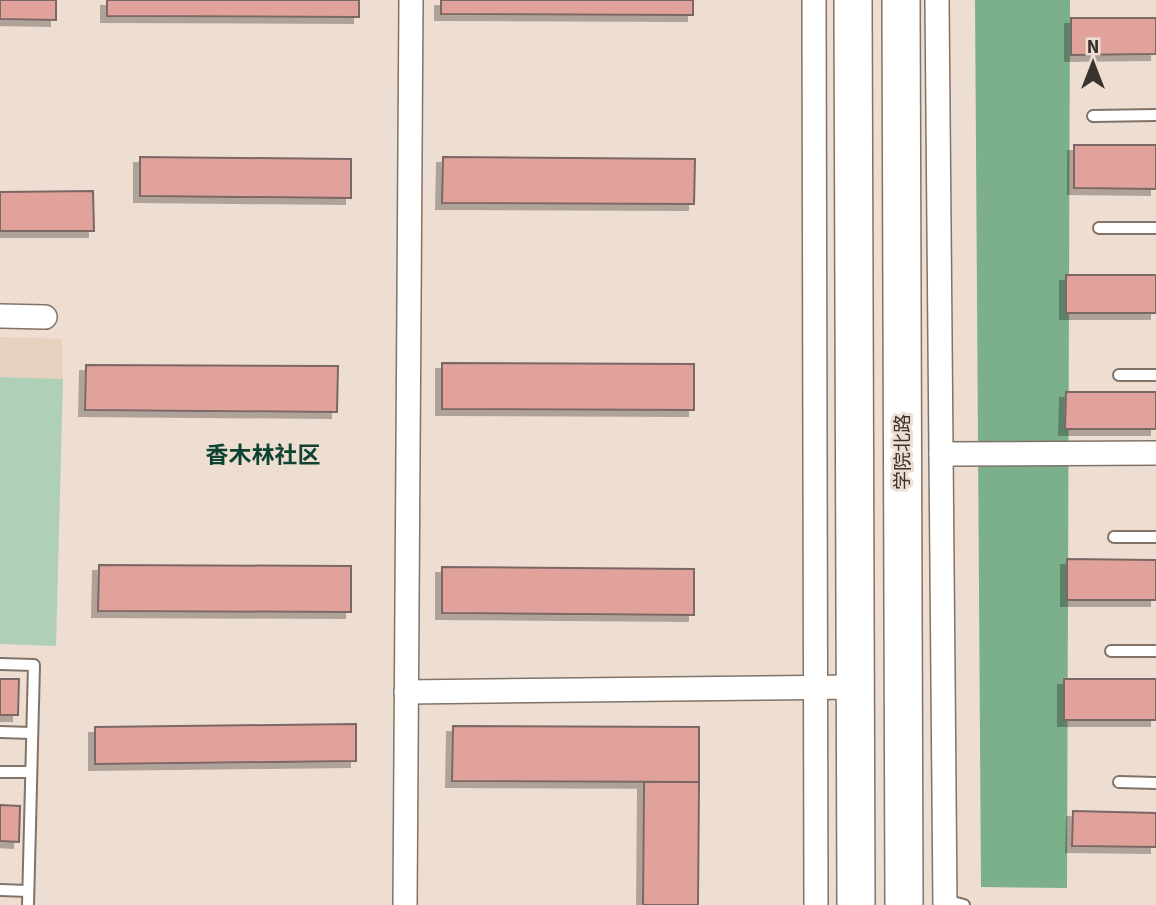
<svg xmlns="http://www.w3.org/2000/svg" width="1156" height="905" viewBox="0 0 1156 905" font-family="'Source Sans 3','Noto Sans SC',sans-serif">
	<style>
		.built { fill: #e6d0be }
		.green { fill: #afd0b7 }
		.forest { fill: #7cb08b }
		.building { fill: #e2a29c; stroke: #7a6765; stroke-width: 2; filter: url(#shadow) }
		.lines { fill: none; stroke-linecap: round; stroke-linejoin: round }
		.service-casing { stroke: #817368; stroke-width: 14 }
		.minor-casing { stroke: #817368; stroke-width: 26 }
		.primary-casing { stroke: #817368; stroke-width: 40 }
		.service { stroke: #fff; stroke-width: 10 }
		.minor { stroke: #fff; stroke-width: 23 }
		.primary { stroke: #fff; stroke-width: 37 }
		.labels { text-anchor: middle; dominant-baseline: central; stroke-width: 6; stroke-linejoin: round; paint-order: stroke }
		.street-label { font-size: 19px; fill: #39332e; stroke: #eeded1 }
		.quarter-label { font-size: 23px; font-weight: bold; fill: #0e4232; stroke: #eeded1 }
	</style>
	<defs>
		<filter id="shadow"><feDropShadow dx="-6" dy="6" stdDeviation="0" flood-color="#0004"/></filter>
	</defs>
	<rect width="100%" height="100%" fill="#eeded1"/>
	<path class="built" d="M0,337L62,339L63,379L0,377Z"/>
	<path class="green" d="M0,377L63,379L56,646L0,644Z"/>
	<path class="forest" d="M975,0H1070L1067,888L981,887Z"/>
	<g class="building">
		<path d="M0,0H56V20L0,19Z"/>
		<path d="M107,0H359V17L107,16Z"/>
		<path d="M441,0H693V15L441,14Z"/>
		<path d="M1071,18H1156V54L1071,55Z"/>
		<path d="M1074,145H1156V189L1074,188Z"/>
		<path d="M140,157L351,159V198L140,196Z"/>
		<path d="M443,157L695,159L694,204L442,203Z"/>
		<path d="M93,191L94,231H0V192Z"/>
		<rect x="1066" y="275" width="90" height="38"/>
		<path d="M442,363L694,364V410L442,409Z"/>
		<path d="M86,365L338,366L337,412L85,410Z"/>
		<path d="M1066,392H1156V429H1065Z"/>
		<path d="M1067,559L1156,560V600H1067Z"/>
		<path d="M99,565L351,566V612L98,611Z"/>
		<path d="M442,567L694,569V615L442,613Z"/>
		<path d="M0,679H19L18,715H0Z"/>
		<rect x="1064" y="679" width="92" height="41"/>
		<path d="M356,724V761L95,764V727Z"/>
		<path d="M453,726L699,727V782L452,781Z"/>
		<path d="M644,782H699L698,905H643Z"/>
		<path d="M0,805L20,806L19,842L0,841Z"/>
		<path d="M1073,811L1156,813V847L1072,846Z"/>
	</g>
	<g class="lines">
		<defs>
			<g id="service">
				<path d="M1093,116L1156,115"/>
				<path d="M1099,228H1156"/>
				<path d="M1119,375H1156"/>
				<path d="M1114,537H1156"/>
				<path d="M1111,651H1156"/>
				<path d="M0,664L34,665L28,905"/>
				<path d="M0,732L32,733"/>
				<path d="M0,772H31"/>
				<path d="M1119,782L1156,783"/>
				<path d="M0,890L28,891"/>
				<path d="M945,900L964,905"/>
			</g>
			<g id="minor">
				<path d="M814,0L816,905"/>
				<path d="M937,0L945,905"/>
				<path d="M0,316L45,317"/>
				<path d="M941,454L1156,453"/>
				<path d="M406,692L855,687"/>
				<path d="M405,905L411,0"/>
			</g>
			<g id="primary">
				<path d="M853,0L856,905"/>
				<path d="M901,0L904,905"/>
			</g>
		</defs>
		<use href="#service" class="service-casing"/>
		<use href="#minor" class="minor-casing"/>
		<use href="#primary" class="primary-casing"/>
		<use href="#service" class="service"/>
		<use href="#minor" class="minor"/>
		<use href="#primary" class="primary"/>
	</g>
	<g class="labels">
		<g class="street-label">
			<text transform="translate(903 452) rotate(-90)">学院北路</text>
		</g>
		<g class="quarter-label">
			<text x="263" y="455">香木林社区</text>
		</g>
	</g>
	<g transform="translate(1093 63)" stroke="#eeded1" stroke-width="5" paint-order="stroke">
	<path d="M0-5L12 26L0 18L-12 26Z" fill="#39332e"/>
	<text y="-10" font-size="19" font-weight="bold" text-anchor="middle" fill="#39332e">N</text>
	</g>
</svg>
